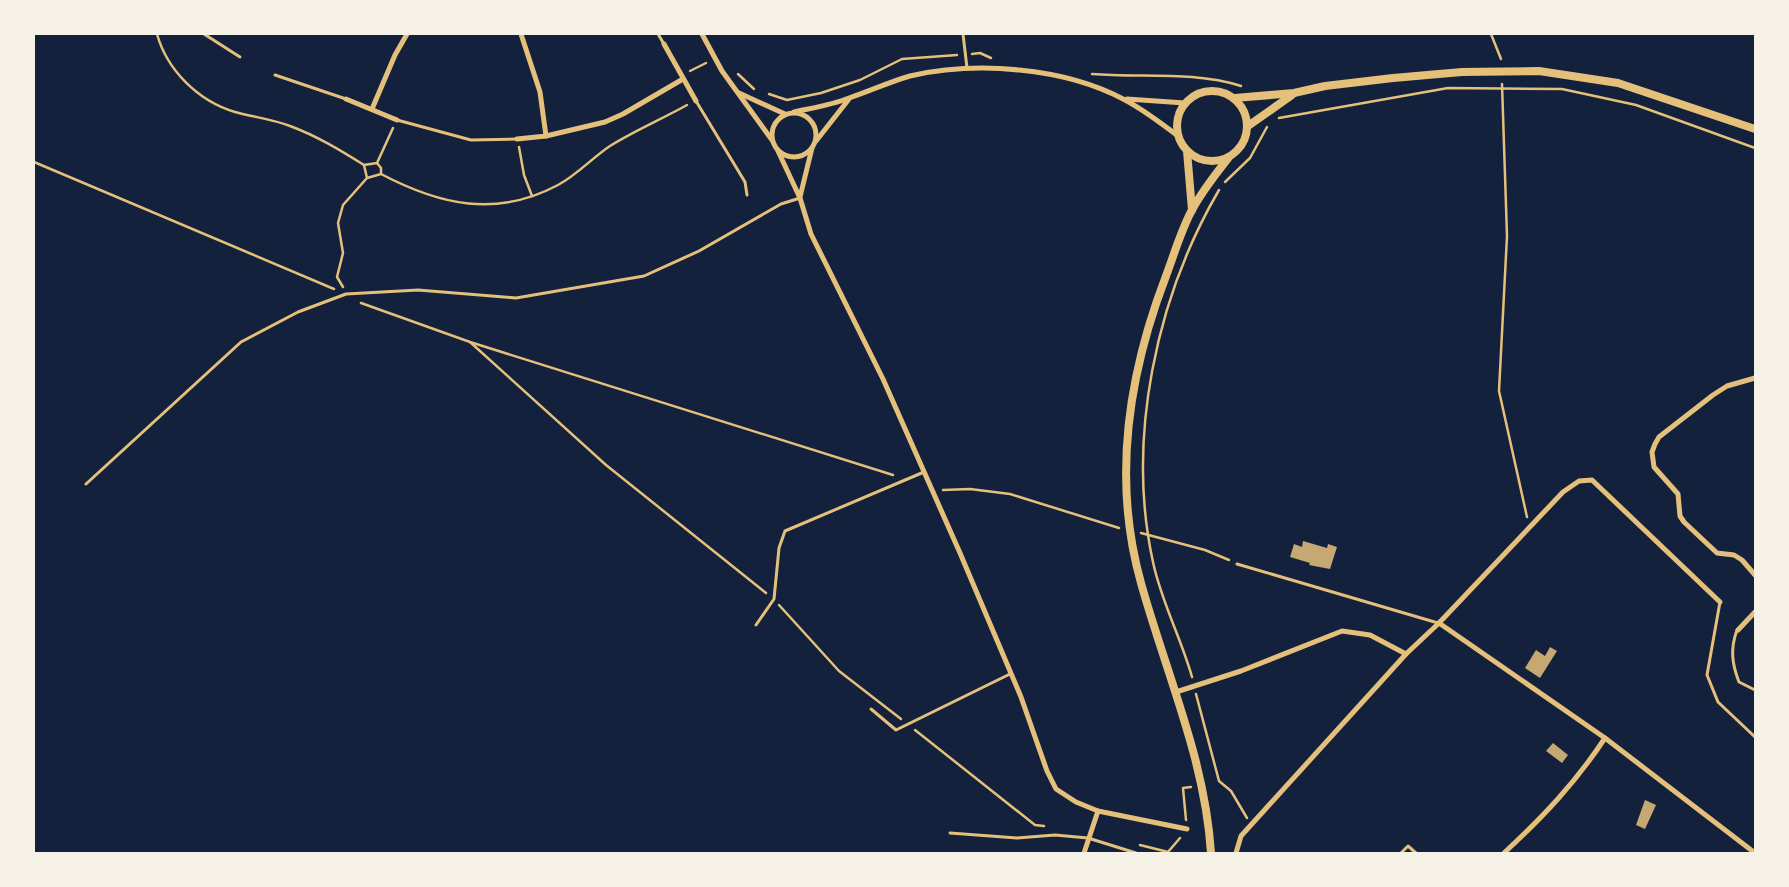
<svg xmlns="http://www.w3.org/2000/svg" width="1789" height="887" viewBox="0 0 1789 887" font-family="Montserrat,sans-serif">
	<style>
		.building { fill: #c6a872 }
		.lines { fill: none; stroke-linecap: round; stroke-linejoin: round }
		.path { stroke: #e5c07b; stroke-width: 2.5 }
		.service { stroke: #e5c07b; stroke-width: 3 }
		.minor { stroke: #e5c07b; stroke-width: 5 }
		.tertiary { stroke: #e5c07b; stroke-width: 8 }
	</style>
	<rect width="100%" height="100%" fill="#14213d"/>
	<g class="building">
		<path d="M1303,541L1327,548L1328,544L1337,547L1330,569L1309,565L1310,563L1290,557L1294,544L1302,547Z"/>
		<path d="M1550,647L1557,651L1540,678L1525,668L1536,650L1545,656Z"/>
		<path d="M1553,743L1568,755L1562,763L1546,751Z"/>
		<path d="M1645,800L1656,805L1645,829L1636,825Z"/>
	</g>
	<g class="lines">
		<g class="path">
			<path d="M157,34C167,70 198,101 235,112C253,117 272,119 290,126C317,136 340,150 364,165"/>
			<path d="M1491,34L1501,59"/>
			<path d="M972,54L980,53L991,58"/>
			<path d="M690,71L706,63"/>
			<path d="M738,74L754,89"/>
			<path d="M1092,74C1141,78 1193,71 1241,86"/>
			<path d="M1502,84L1507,236L1499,391L1527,517"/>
			<path d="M769,94L787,100L821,93L860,80L902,59L957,55"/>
			<path d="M1279,118L1448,88L1562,89L1636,105L1755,148"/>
			<path d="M519,147L524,175L532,196"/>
			<path d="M34,162L334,289"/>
			<path d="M377,163L393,128"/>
			<path d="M381,174C440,205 496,218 558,185C577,175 592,158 610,146C634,131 662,119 687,105"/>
			<path d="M1225,182L1250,158L1267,127"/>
			<path d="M343,287L337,277L343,253L338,223L343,205L367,178L381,174V168L377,163L364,165L367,178"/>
			<path d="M361,303L470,342L893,475"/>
			<path d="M470,342L606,465L766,593"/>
			<path d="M943,490L970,489L1010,494L1119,528"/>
			<path d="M1141,533L1205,550L1229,560"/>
			<path d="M779,605L839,671L901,719"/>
			<path d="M1192,677C1181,638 1161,601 1153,562C1126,439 1156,298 1219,190"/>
			<path d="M1196,694L1219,781L1231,791L1247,818"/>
			<path d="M915,730L1035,825L1044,826"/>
			<path d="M1186,820L1183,788L1191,787"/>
			<path d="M1140,845L1168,852L1180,838"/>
		</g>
		<g class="service">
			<path d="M204,34L240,57"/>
			<path d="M658,34L664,44"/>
			<path d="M963,34L967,68"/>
			<path d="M275,75L346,99"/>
			<path d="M696,101L745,182L747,195"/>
			<path d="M397,120L471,140L517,139"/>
			<path d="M86,484L241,342L298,312L346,294L418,290L516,298L644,276L699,251L781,204L800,198"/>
			<path d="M1237,564L1438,623"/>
			<path d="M1720,602L1707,675L1718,702L1755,737"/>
			<path d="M756,625L774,599L779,548L785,531L924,472"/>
			<path d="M1737,630C1730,649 1732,664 1739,682L1755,690"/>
			<path d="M871,709L896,730L1010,674"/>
			<path d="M950,833L1017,838L1055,835L1088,838L1136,853"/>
			<path d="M1401,853L1408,846L1416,853"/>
		</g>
		<g class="minor">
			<path d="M702,34L722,71L772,140"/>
			<path d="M664,44L696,101"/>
			<path d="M739,93L785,114"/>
			<path d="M346,99L397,120"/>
			<path d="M1127,99L1185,103"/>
			<path d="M372,109L395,55L407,34"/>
			<path d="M794,112C812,108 832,105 849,98C870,91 889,82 910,76C976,61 1064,67 1125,100C1144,110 1161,123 1178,136"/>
			<circle cx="794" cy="135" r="22"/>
			<path d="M546,136L605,122L623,114L683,79"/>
			<path d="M517,139L546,136L540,92L521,34"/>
			<path d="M816,141L849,99"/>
			<path d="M778,151L800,198L811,234L883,379L960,553L1021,697L1047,771L1056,789L1076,802L1098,811L1187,829"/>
			<path d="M800,197L812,148"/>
			<path d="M1755,378L1727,386L1713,395L1659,437L1655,444L1652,452L1654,467L1678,494L1680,516L1684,522L1717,553L1734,555L1742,560L1755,575"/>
			<path d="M1439,623L1605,738L1755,853"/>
			<path d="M1738,630L1755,612"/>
			<path d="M1176,692L1241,671L1342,631L1370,635L1406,654"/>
			<path d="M1084,853L1098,811"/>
			<path d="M1236,853L1241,836L1406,654L1439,623L1563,492L1579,481L1592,480L1720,602"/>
			<path d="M1504,853C1543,817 1576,782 1605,738"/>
		</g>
		<g class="tertiary">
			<circle cx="1212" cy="126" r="35"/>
			<path d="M1235,98L1294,93L1325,86L1393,78L1462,72L1539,71L1618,83L1755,129"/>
			<path d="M1248,126L1292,95"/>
			<path d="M1187,151L1192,210"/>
			<path d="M1211,853C1205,759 1166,673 1141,583C1112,480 1128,375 1166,276C1174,255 1181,230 1192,210C1202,191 1216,174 1229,157"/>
		</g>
	</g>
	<rect width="1789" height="887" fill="none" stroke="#f6f1e7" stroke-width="70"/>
</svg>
